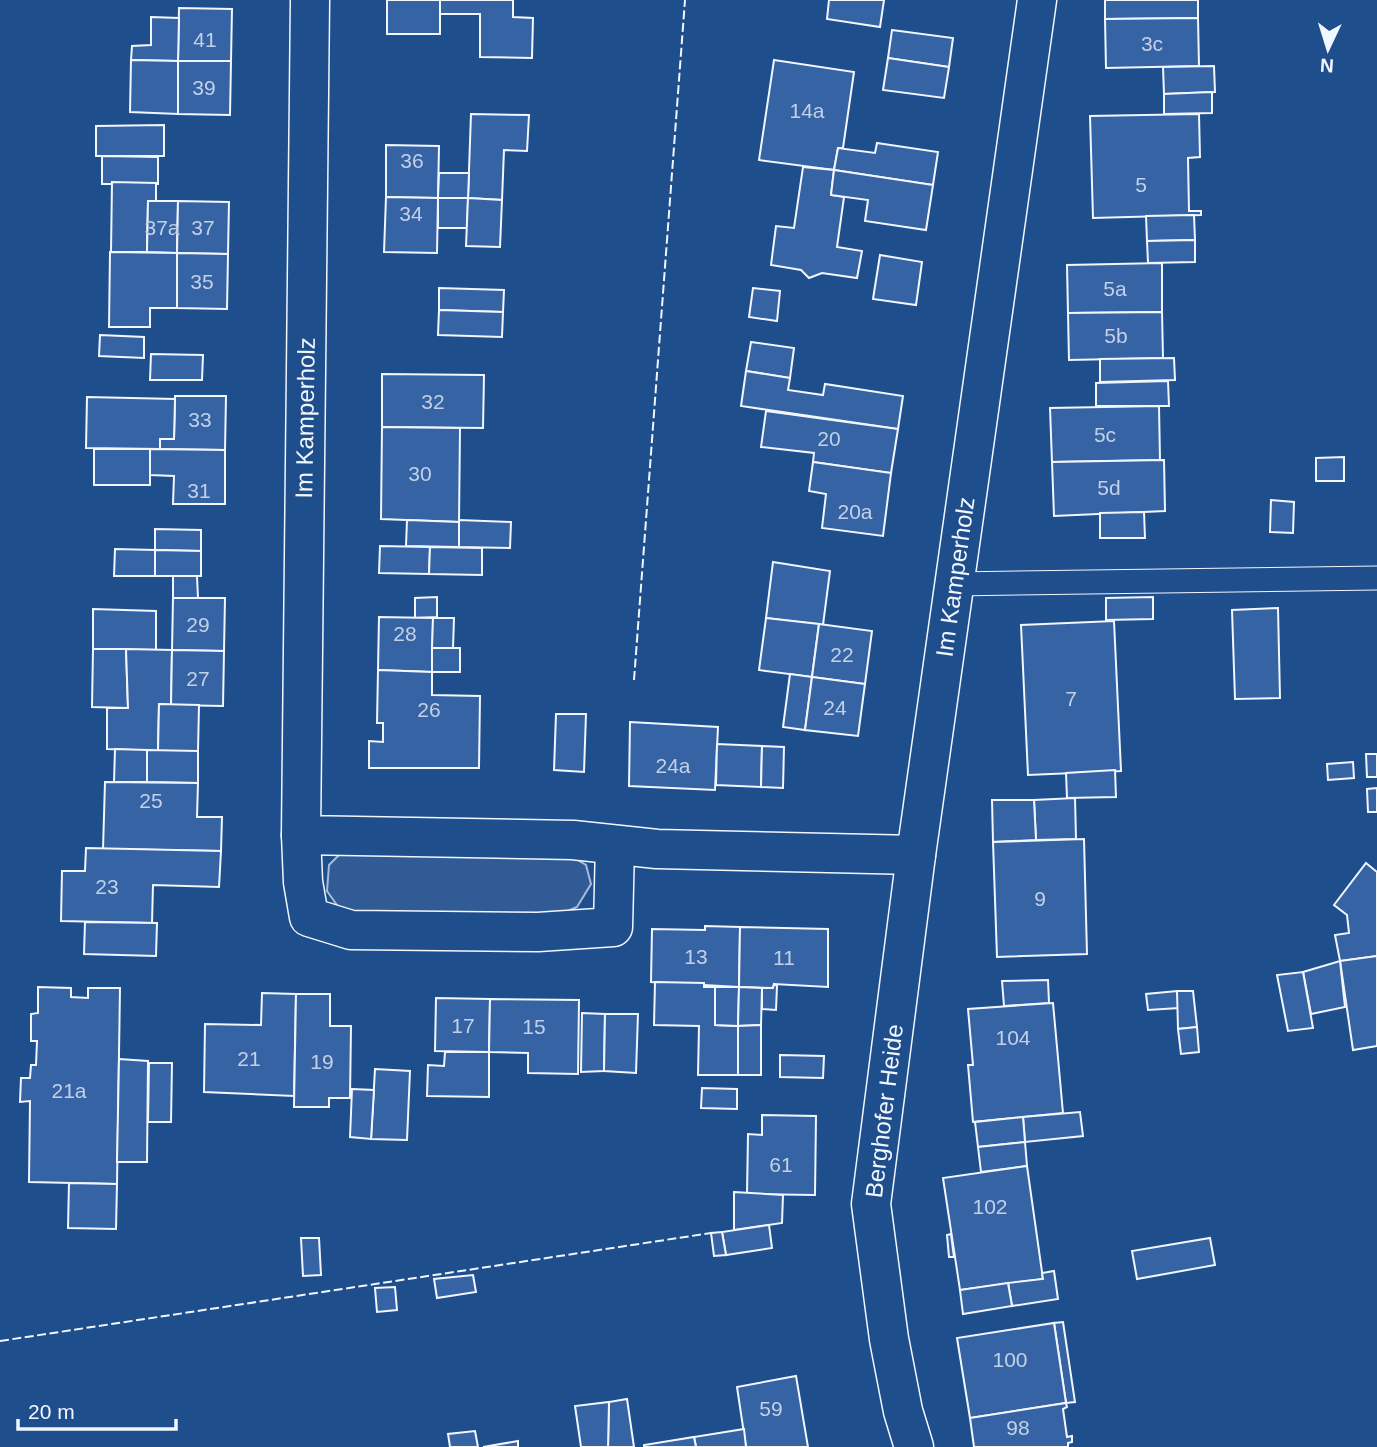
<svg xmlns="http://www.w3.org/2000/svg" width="1377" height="1447" viewBox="0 0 1377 1447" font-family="Arial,sans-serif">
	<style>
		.green { fill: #305b95; stroke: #a8bbd7; stroke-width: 2 }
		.building { fill: #3563a3; stroke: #f2f6ff; stroke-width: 2 }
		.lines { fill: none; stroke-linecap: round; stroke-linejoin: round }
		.lane-casing { stroke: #f2f6ff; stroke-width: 25 }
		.street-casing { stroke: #f2f6ff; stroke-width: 41 }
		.lane { stroke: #1f4e8c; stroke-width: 23 }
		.street { stroke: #1f4e8c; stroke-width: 38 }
		.fence { stroke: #f2f6ff; stroke-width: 2; stroke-dasharray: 9 3.5; stroke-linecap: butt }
		.labels { text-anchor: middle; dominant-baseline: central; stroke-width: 5; stroke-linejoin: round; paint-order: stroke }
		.number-label { font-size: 21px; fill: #c3d1e8 }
		.street-label { font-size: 24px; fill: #f2f6ff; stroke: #1f4e8c }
	</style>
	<rect width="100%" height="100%" fill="#1f4e8c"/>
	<path class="green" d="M343,851L571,856L586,865L591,884L577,907L549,919L364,917L339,908L327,891L329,865Z"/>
	<g class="building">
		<rect x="387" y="0" width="53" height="34"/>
		<path d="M440,0H513V17L533,18L532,58L480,57V14H440Z"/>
		<path d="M829,0H884L880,27L827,19Z"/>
		<path d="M1105,0H1198V18L1105,19Z"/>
		<path d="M179,8L232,9L231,61H178Z"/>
		<path d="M151,17L179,18L178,61L131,60L132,46L151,45Z"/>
		<path d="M1198,18L1199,66L1106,68L1105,19Z"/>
		<path d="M892,30L953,38L949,67L888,58Z"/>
		<path d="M888,58L949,67L944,98L883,90Z"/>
		<path d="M131,60L178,61V114L130,112Z"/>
		<path d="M774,60L854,72L843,148H838L834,170L759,160Z"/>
		<path d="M178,61H231L230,115L178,114Z"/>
		<path d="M1214,66L1215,92L1164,94L1163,67Z"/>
		<path d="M1212,92V113L1164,114V94Z"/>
		<path d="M471,114L529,115L527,151L504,150L502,200L468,198Z"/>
		<path d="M1199,114L1200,157L1188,158L1189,211H1201V215L1093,218L1090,116Z"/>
		<path d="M164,125V156H96V126Z"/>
		<path d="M877,143L938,152L933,185L834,170L838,148L875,153Z"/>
		<path d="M386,145L439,146L438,198L386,197Z"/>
		<path d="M102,156L158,157V184H102Z"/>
		<path d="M803,167L834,170L831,195L844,197L837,247L862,251L857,278L822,273L809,278L801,270L771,265L776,226L794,228Z"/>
		<path d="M834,170L933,185L926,230L865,221L868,200L831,195Z"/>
		<path d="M439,173H469L468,198H438Z"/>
		<path d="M112,182L156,183V201H148L147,252H111Z"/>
		<path d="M386,197L438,198L437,253L384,252Z"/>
		<path d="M438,198H468L467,228H438Z"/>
		<path d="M468,198L502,200L500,247L466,246Z"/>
		<path d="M148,201H178L177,253L147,252Z"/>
		<path d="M178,201L229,202L228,254L177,253Z"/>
		<path d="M1194,215L1195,240L1147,241L1146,216Z"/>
		<path d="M1195,240V262L1148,263L1147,241Z"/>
		<path d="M110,252L177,253V308H150V327H109Z"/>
		<path d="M177,253L228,254L227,309L177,308Z"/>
		<path d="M880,255L922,262L916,305L873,299Z"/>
		<path d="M1162,263V312L1068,313L1067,265Z"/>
		<path d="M439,288L504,290L503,312L439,310Z"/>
		<path d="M753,288L780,291L777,321L749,317Z"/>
		<path d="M439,310L503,312L502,337L438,335Z"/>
		<path d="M1162,312L1163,358L1069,360L1068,313Z"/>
		<path d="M100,335L144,337V358L99,356Z"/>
		<path d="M751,342L794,348L790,378L746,371Z"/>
		<path d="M151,354L203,355L202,380H150Z"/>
		<path d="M1174,358L1175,380L1100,382V359Z"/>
		<path d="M746,371L790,378L788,390L823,395L825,384L903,396L898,429L741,406Z"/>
		<path d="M382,374L484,375L483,428L382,427Z"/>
		<path d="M1168,381L1169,406H1096V383Z"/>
		<path d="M175,396H226L225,450L160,449V439H174Z"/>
		<path d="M87,397L175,399L174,439H160V449L86,448Z"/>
		<path d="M1159,406L1160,460L1052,462L1050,408Z"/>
		<path d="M766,411L898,429L891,473L813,462L814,453L761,447Z"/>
		<path d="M382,427L460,428L459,522L381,519Z"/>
		<rect x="94" y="449" width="56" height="36"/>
		<path d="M150,449L225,450V504H173L174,476L150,475Z"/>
		<path d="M1344,457V481H1316V458Z"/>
		<path d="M1164,460L1165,511L1054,516L1052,462Z"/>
		<path d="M813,462L891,473L883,536L822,528L826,494L809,491Z"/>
		<path d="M1271,500L1294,502L1293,533L1270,532Z"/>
		<path d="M1144,512L1145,538H1100V513Z"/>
		<path d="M407,520L459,522V547L406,546Z"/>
		<path d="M459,520L511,522L510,548L459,547Z"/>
		<path d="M155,529L201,530V551L155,550Z"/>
		<path d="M380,546L430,547L429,574L379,573Z"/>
		<path d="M430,547L482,548V575L429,574Z"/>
		<path d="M115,549L155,550V576H114Z"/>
		<path d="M155,550L201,551V576H155Z"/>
		<path d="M773,562L830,571L823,625L766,618Z"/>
		<path d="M173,576H197L198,598H173Z"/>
		<path d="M437,597V617L415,618V598Z"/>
		<path d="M1153,597V619L1106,620V598Z"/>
		<path d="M173,598H225L224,651L172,650Z"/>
		<path d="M1278,608L1280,698L1235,699L1232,610Z"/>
		<path d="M93,609L156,611V650L93,649Z"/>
		<path d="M379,617L433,618L432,672L378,670Z"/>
		<path d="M433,618H454L453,648H432Z"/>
		<path d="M766,618L819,624L812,677L759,670Z"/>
		<path d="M1114,621L1121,771L1028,775L1021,625Z"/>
		<path d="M819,624L872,631L865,684L812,677Z"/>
		<rect x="432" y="648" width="28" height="24"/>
		<path d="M93,649H126L128,708L92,707Z"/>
		<path d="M126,649L172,650L171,705L159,704L158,751L107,749V708H128Z"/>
		<path d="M172,650L224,651L223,706L171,705Z"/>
		<path d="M378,670L432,672V695L480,696L479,768H369V741L383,742V723H377Z"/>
		<path d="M790,674L812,677L805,730L783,727Z"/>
		<path d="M812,677L865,684L858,736L805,730Z"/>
		<path d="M159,704L199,705L198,751H158Z"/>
		<path d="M556,714H586L584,772L554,770Z"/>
		<path d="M630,722L718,727L715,790L629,786Z"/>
		<path d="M717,744L762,746L761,787L716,785Z"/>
		<path d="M762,746L784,747L783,788L761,787Z"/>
		<path d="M115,749L147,750V782H114Z"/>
		<path d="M147,750L198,751V783L147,782Z"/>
		<path d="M1366,754H1377V777H1367Z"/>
		<path d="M1353,762L1354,778L1328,780L1327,764Z"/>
		<path d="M1115,770L1116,797L1067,798L1066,773Z"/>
		<path d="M105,782L198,783L197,817H222L221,851L103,849Z"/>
		<path d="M1377,788V812H1368L1367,789Z"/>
		<path d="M1075,798L1076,839L1036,840L1034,800Z"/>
		<path d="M992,800H1034L1036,840L993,842Z"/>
		<path d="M1084,839L1087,954L997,957L993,842Z"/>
		<path d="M86,848L221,851L219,887L153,885L152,923L61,921L62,871H85Z"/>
		<path d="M1366,863L1377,872V956L1340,961L1335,935L1349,933L1347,915L1334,905Z"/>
		<path d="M85,922L157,923L156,956L84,954Z"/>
		<path d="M705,926L740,927L739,987L651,982L652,929L705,930Z"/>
		<path d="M740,927L828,929V987L774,984L773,988L739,987Z"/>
		<path d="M1377,956V1046L1353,1050L1340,961Z"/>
		<path d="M1340,961L1345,1007L1311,1014L1303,972Z"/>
		<path d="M1303,972L1313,1028L1288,1031L1277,975Z"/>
		<path d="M1048,980L1049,1003L1004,1006L1002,981Z"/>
		<path d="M655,982L704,983V987H715V1025L738,1026V1075H698L699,1026L654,1025Z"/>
		<path d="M774,984L777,986L776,1010L762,1009V988H773Z"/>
		<path d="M38,987L71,988V997L88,998V988H120L117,1184L29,1182L30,1101L20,1102L21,1078H30L31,1065H36L37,1041H31V1014L38,1013Z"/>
		<path d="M715,987H739L738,1026L715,1025Z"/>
		<path d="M739,987L762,988L761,1025L738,1026Z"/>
		<path d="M1177,991L1179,1008L1148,1010L1146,994Z"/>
		<path d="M1177,991H1193L1197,1027L1178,1029Z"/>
		<path d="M262,993L296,994L294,1096L204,1092L205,1024L261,1025Z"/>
		<path d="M296,994H330V1026H351L350,1098H329V1107H294Z"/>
		<path d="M436,998L490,999L489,1052L435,1051Z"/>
		<path d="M490,999L579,1000L578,1074L528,1073V1053L489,1052Z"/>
		<path d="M1053,1003L1063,1113L973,1122L968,1065H973L968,1009Z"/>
		<path d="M582,1013L605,1014L604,1071L581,1072Z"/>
		<path d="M605,1014H638L636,1073L604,1071Z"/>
		<path d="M761,1025V1075H738V1026Z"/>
		<path d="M1197,1027L1199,1052L1181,1054L1178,1029Z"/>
		<path d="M445,1052H489V1097L427,1096L428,1065L444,1066Z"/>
		<path d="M780,1055L824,1056L823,1078L780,1077Z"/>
		<path d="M119,1059L148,1061L147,1162H117Z"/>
		<path d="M149,1063H172L171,1122H148Z"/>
		<path d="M375,1069L410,1071L407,1140L371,1139Z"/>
		<path d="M702,1088L737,1089V1109L701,1108Z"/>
		<path d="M352,1089L374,1090L371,1139L350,1137Z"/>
		<path d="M1080,1112L1083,1136L1025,1142L1023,1117Z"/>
		<path d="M762,1115L816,1116L815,1195L747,1194L748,1134L762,1135Z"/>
		<path d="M1023,1117L1025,1142L978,1147L975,1122Z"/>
		<path d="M1025,1142L1027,1166L981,1172L978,1147Z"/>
		<path d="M1027,1166L1043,1279L960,1290L943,1178Z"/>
		<path d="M69,1183L117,1184L116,1229L68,1228Z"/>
		<path d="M734,1192L783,1195L782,1223L734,1230Z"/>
		<path d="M769,1225L772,1248L726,1255L722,1232Z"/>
		<path d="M722,1232L726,1255L714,1256L711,1233Z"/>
		<path d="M951,1234L954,1257H949L947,1235Z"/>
		<path d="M301,1238H319L321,1275L303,1276Z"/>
		<path d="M1210,1238L1215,1265L1137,1279L1132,1251Z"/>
		<path d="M1054,1271L1058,1299L1012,1306L1008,1283L1043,1279L1042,1273Z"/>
		<path d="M473,1275L476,1292L437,1298L434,1279Z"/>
		<path d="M1008,1283L1012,1306L963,1314L960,1290Z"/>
		<path d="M395,1287L397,1310L377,1312L375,1288Z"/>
		<path d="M1063,1322L1075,1402L1066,1403L1054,1323Z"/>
		<path d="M1054,1323L1066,1403L970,1418L957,1338Z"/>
		<path d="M796,1376L808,1447H746L737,1387Z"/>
		<path d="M627,1399L634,1447H608L609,1402Z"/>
		<path d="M609,1402L608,1447H581L575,1406Z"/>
		<path d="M1066,1403L1067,1407L1063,1409L1067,1437L1072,1436V1442L1068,1443V1447H974L970,1418Z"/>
		<path d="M744,1429L746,1447H696L694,1437Z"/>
		<path d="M475,1431L478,1447H450L448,1434Z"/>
		<path d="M694,1437L696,1447H644V1445Z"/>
		<path d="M518,1441V1447H483Z"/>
	</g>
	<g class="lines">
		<defs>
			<path id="lane" d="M954,584L1377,578"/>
			<g id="street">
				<path d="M310,0L301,835L573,840L657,849L916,855L1037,0"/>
				<path d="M301,835L303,882L309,917L351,930L538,932L613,927L615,845"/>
				<path d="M914,1447L903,1411L889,1339L871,1204L916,855"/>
			</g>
		</defs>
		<use href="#lane" class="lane-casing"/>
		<use href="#street" class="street-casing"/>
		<use href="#lane" class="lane"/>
		<use href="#street" class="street"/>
		<g class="fence">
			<path d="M634,680L685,0"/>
			<path d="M0,1341L711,1233"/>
		</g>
	</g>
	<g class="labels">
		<g class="number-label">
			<text x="205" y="39">41</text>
			<text x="1152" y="43">3c</text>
			<text x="204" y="87">39</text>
			<text x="807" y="110">14a</text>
			<text x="412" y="160">36</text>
			<text x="1141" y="184">5</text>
			<text x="411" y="213">34</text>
			<text x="162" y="227">37a</text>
			<text x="203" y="227">37</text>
			<text x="202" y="281">35</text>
			<text x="1115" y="288">5a</text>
			<text x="1116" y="335">5b</text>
			<text x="433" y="401">32</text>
			<text x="200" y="419">33</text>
			<text x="1105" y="434">5c</text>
			<text x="829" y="438">20</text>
			<text x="420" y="473">30</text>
			<text x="1109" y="487">5d</text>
			<text x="199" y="490">31</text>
			<text x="855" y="511">20a</text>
			<text x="198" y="624">29</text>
			<text x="405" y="633">28</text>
			<text x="842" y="654">22</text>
			<text x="198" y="678">27</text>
			<text x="1071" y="698">7</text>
			<text x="835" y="707">24</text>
			<text x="429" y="709">26</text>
			<text x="673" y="765">24a</text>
			<text x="151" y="800">25</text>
			<text x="107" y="886">23</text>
			<text x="1040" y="898">9</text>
			<text x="696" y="956">13</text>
			<text x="784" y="957">11</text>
			<text x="463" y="1025">17</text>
			<text x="534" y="1026">15</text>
			<text x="1013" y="1037">104</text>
			<text x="249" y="1058">21</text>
			<text x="322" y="1061">19</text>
			<text x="69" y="1090">21a</text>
			<text x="781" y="1164">61</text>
			<text x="990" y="1206">102</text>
			<text x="1010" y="1359">100</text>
			<text x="771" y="1408">59</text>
			<text x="1018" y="1427">98</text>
		</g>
		<g class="street-label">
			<text transform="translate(305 418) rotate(-89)">Im Kamperholz</text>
			<text transform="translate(955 577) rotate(-82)">Im Kamperholz</text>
			<text transform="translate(884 1111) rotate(-83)">Berghofer Heide</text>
		</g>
	</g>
	<g transform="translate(1328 49) rotate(184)" stroke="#1f4e8c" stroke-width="5" paint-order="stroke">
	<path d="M0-5L12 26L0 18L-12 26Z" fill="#f2f6ff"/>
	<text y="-10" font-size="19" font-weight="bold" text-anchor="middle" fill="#f2f6ff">N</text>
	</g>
	<path d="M18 1419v10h158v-10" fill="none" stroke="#f2f6ff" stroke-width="3.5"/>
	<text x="28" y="1419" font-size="21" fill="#f2f6ff" stroke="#1f4e8c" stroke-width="5" paint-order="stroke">20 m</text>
</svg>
